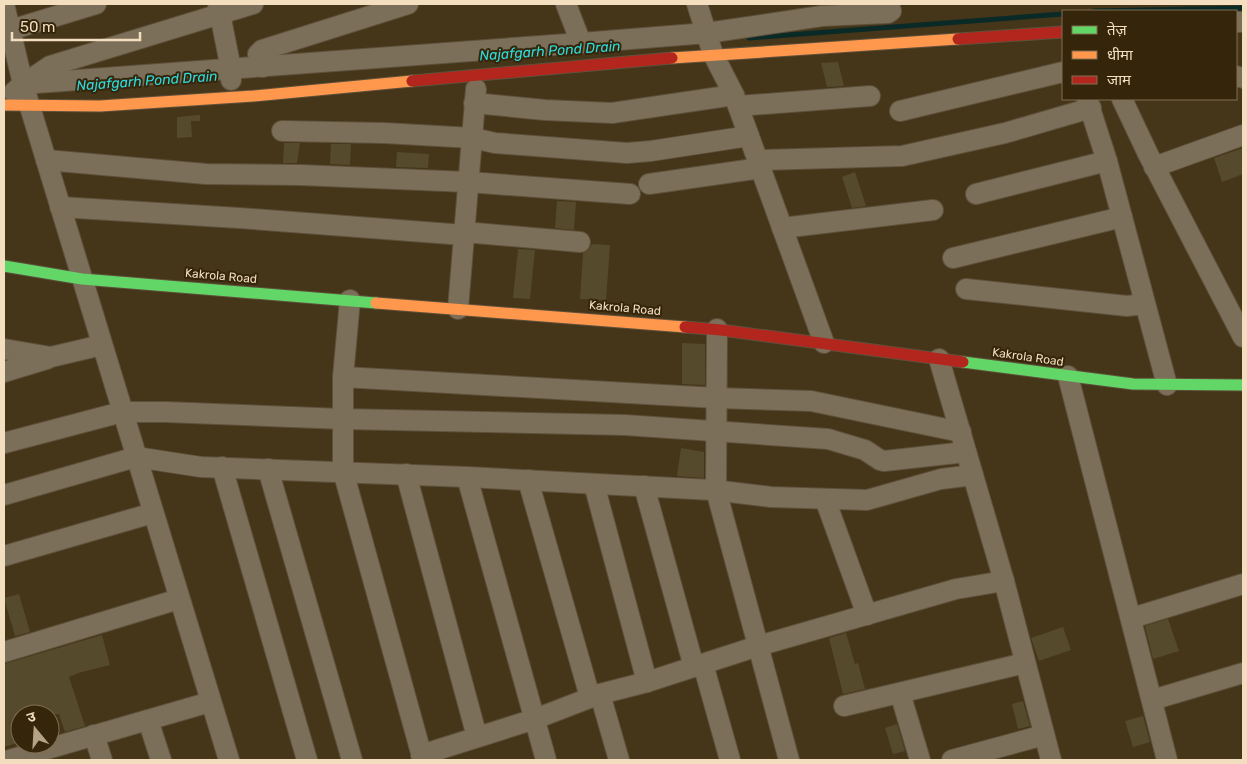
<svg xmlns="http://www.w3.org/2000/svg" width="1247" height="764" viewBox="0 0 1247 764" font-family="Rubik,'Noto Sans Devanagari',sans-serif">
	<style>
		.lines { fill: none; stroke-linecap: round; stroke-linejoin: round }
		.stream { stroke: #0a2a28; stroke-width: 5 }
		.building { fill: #564a2d }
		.street-casing { stroke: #5e513b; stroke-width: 22 }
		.fast-casing { stroke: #5e513b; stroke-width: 13 }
		.slow-casing { stroke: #5e513b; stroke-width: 13 }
		.jam-casing { stroke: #5e513b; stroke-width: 13 }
		.street { stroke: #7c6f59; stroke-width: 20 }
		.fast { stroke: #63d668; stroke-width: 11 }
		.slow { stroke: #ff974d; stroke-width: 11 }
		.jam { stroke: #b3261e; stroke-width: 11 }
		.labels { text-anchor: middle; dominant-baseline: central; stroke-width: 4; stroke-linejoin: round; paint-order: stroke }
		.street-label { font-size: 12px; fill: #f3debf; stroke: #35250a }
		.water-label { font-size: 14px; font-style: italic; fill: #2edde0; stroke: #35250a }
	</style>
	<rect width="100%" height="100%" fill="#453519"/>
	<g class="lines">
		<g class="stream">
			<path d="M1094,11L1243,8"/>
			<path d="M749,38L1063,14"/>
		</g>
	</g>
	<g class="building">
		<path d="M838,62L844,86L827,87L821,63Z"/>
		<path d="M200,115V121H191L192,137L177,138V117Z"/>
		<path d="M284,143H300L297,163H283Z"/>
		<path d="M331,144H351L350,165L330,164Z"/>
		<path d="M1243,148V174L1222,182L1214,158Z"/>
		<path d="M397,152L429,154L428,168L396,167Z"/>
		<path d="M855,172L866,206L852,208L842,177Z"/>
		<path d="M557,201L576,202L574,230L555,228Z"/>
		<path d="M592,244L610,245L606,300L580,299L583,253L589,249Z"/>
		<path d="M518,249L535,250L530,299L513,298Z"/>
		<path d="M682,343L705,344V385L682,384Z"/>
		<path d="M681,448L704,452V478L677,476Z"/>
		<path d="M19,594L30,632L15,636L4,598Z"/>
		<path d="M1168,619L1179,651L1153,659L1145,626Z"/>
		<path d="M1063,627L1071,650L1039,661L1031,638Z"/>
		<path d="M846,633L855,664L858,663L865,689L843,694L829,638Z"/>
		<path d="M102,635L110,665L78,673L69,677L85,726L65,732L59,714H20V742L4,747V664Z"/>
		<path d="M1023,701L1030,726L1018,729L1012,704Z"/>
		<path d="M1143,716L1150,742L1133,747L1125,721Z"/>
		<path d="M897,724L905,751L893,754L885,728Z"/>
	</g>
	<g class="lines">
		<defs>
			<g id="street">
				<path d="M4,4L23,84L229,760"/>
				<path d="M218,4L231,69V80"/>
				<path d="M697,4L713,54L734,95L824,343"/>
				<path d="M1236,22H1243"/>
				<path d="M4,32L96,4"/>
				<path d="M581,43L707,33L822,16L888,13L891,11L889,4"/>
				<path d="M263,67L258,54L262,50L408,4"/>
				<path d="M1236,76L1243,78"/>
				<path d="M25,83L50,66L253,4"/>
				<path d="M14,92L23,84L581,43L566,4"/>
				<path d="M1087,99L1107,161L1167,385"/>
				<path d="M1122,99L1148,154L1243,337"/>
				<path d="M474,103L545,110L612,113L734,95"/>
				<path d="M738,106L870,96"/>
				<path d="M900,111L1063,72"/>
				<path d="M282,131L384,133L473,138L495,143L627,153L651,151L749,136"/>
				<path d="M46,160L206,174L300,175L468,182L630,194"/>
				<path d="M758,160L902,156L1005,133L1091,108"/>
				<path d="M1154,167L1243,135"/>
				<path d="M649,184L761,168"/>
				<path d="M976,194L1107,161"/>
				<path d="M60,207L239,218L464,235"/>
				<path d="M782,228L933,210"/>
				<path d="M464,232L580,242"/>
				<path d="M953,258L1122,217"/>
				<path d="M966,289L1127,306L1145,304"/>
				<path d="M458,309L476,89"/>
				<path d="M717,329L716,490L789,760"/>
				<path d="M4,349L51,357L102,345"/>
				<path d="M939,359L1004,581L1051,760"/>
				<path d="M4,372L47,359"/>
				<path d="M1068,376L1167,760"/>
				<path d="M343,377L350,300"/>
				<path d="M4,443L122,412H165L343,419L625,425L828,439L865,450L880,460L884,461L966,452"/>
				<path d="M222,467L307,760"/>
				<path d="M268,469L352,760"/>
				<path d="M406,474L477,737"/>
				<path d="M467,477L546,760"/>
				<path d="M528,480L590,697"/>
				<path d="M594,484L647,682"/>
				<path d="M644,486L694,667"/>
				<path d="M4,495L136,457L201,467L467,477L713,490L771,497L867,500L941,479L973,475"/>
				<path d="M825,499L867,615"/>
				<path d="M4,556L153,513"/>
				<path d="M1132,618L1243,584"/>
				<path d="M4,652L179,599"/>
				<path d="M703,664L730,760"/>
				<path d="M900,693L920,760"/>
				<path d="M600,694L619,760"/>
				<path d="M1152,700L1243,673"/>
				<path d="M844,706L1025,663"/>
				<path d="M148,720L161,760"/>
				<path d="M94,735L102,760"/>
				<path d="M421,755L535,719L600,694L647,682L758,646L956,589L1004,581"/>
				<path d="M9,760L210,702"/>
				<path d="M423,760L343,471V377L717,398L811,401L961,432"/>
				<path d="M952,760L1044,735"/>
			</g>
			<g id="fast">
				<path d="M4,266L82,279L376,303"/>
				<path d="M963,362L1133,384L1243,385"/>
			</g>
			<g id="slow">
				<path d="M672,58L958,39"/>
				<path d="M4,105L100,106L253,96L412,81"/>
				<path d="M376,303L685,327"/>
			</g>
			<g id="jam">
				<path d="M958,39L1063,32"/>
				<path d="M412,81L672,58"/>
				<path d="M685,327L721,330L963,362"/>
			</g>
		</defs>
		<use href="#street" class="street-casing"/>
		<use href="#fast" class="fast-casing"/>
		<use href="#slow" class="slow-casing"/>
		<use href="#jam" class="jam-casing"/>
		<use href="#street" class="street"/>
		<use href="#fast" class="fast"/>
		<use href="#slow" class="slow"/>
		<use href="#jam" class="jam"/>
	</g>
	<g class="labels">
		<g class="street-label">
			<text transform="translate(221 276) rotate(5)">Kakrola Road</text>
			<text transform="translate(625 308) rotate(5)">Kakrola Road</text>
			<text transform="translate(1028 357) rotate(8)">Kakrola Road</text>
		</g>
		<g class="water-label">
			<text transform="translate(550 51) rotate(-4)">Najafgarh Pond Drain</text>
			<text transform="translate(147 81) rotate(-4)">Najafgarh Pond Drain</text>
		</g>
	</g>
	<rect width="1247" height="764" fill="none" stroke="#f3debf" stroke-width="10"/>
	<rect x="1062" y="10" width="175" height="90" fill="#35250a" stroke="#816f52"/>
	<rect x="1072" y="26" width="25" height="8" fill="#63d668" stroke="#816f52"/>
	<text x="1107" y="35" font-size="15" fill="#f3debf">तेज़</text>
	<rect x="1072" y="51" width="25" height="8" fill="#ff974d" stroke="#816f52"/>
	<text x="1107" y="60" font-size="15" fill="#f3debf">धीमा</text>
	<rect x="1072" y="76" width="25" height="8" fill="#b3261e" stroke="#816f52"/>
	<text x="1107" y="85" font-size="15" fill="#f3debf">जाम</text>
	<g transform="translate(35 729) rotate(342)"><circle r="24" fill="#35250a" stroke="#816f52"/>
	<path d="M0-4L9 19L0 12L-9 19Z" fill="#b6a385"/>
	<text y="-8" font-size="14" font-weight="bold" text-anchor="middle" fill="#f3debf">उ</text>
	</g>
	<path d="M12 32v8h128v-8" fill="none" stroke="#f3debf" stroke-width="2.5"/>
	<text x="20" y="32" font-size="15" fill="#f3debf" stroke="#35250a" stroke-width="4" paint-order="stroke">50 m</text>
</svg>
